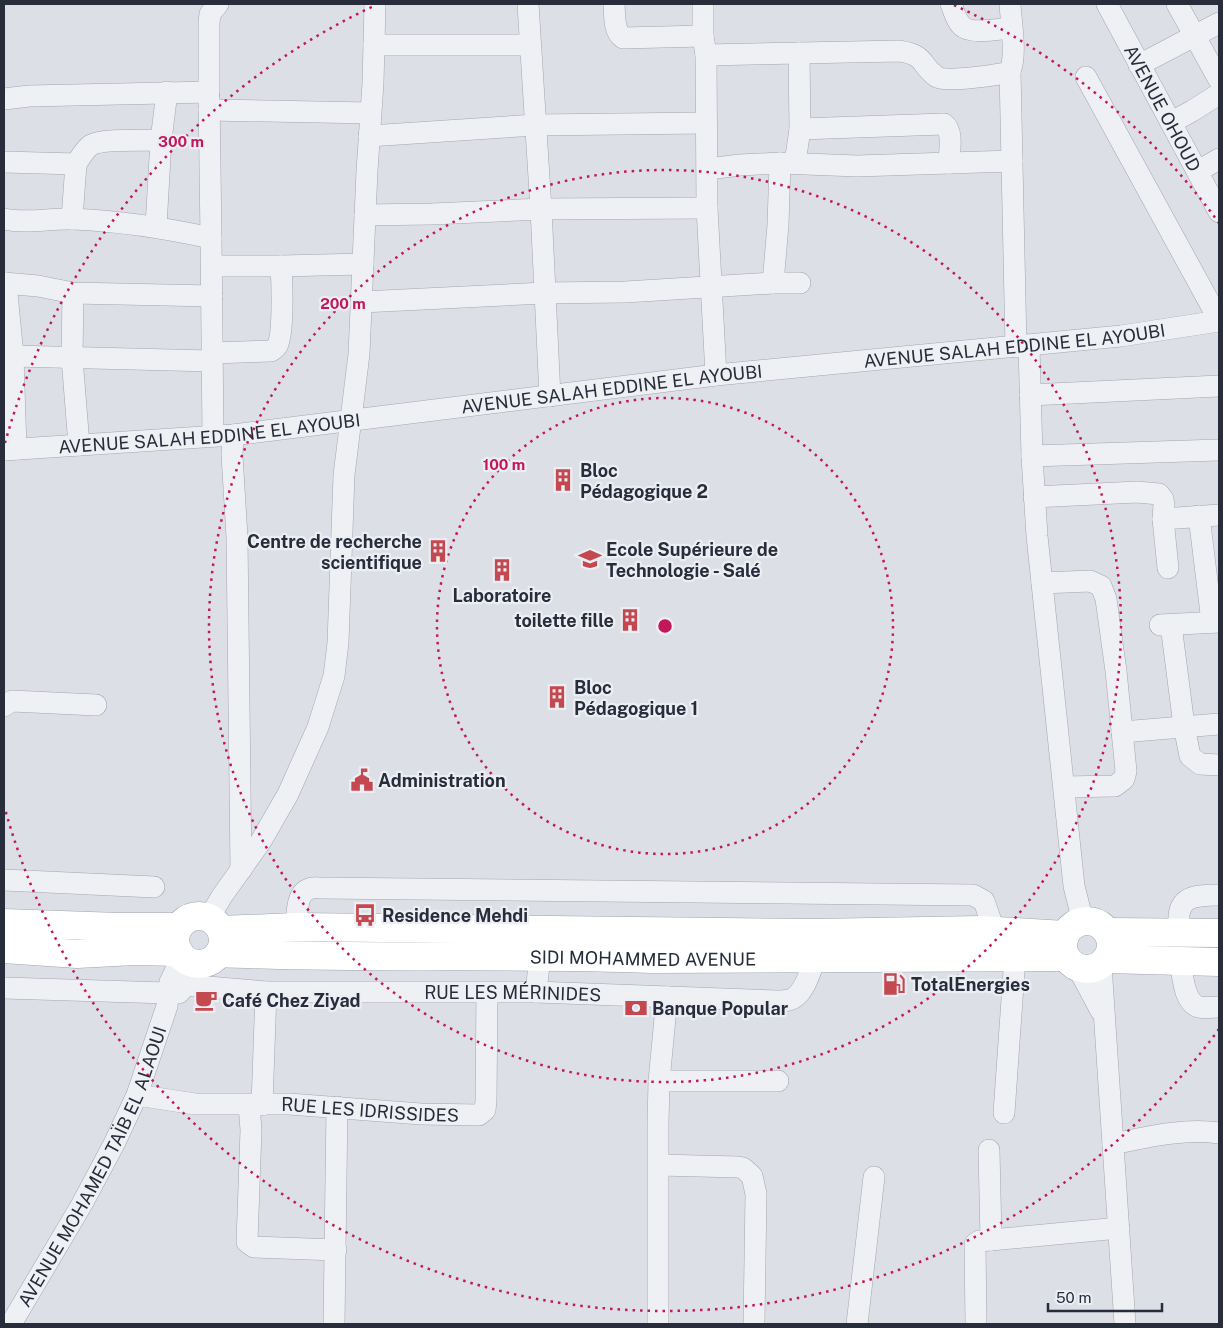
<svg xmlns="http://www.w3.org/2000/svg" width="1223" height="1328" viewBox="0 0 1223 1328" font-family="'Public Sans',sans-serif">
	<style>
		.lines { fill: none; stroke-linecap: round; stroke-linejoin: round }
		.minor-casing { stroke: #a3a6af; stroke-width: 22 }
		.major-casing { stroke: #9da3b1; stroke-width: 29 }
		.minor { stroke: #eff0f4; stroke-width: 21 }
		.major { stroke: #fff; stroke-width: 28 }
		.ring { fill: none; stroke: #c2185b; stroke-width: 2.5; stroke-dasharray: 2.5 5 }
		.labels { text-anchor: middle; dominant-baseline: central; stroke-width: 4.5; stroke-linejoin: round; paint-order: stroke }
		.street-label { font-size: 18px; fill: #272d3b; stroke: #eceef4 }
		.poi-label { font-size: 18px; font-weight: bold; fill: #272d3b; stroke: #eceef4; text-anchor: start }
		.centre { fill: #c2185b; stroke: #eceef4; stroke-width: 2.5 }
		.ring-label { font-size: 15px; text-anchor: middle; font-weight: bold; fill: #c2185b; stroke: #eceef4; stroke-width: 4.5; stroke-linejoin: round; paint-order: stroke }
	</style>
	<rect width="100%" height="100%" fill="#dddfe6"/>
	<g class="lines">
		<defs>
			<g id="minor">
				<path d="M528,4L541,209L550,396"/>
				<path d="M614,4C615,15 613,31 623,38L703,36"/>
				<path d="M703,4V36L706,55L707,208L716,375"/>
				<path d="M951,4C954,11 956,20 961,25C969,35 999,29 1011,28"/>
				<path id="s1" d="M1107,4L1219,212"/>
				<path d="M1177,4L1219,80"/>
				<path d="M374,45H529"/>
				<path d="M706,55L900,51C928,56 919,65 937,77C946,83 994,75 1006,73L1010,71C1017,56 1011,22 1010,4"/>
				<path d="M1139,65L1219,23"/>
				<path d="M1010,71L1016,347"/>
				<path d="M1086,77L1219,320"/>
				<path d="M209,98L211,238"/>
				<path d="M4,99L29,96L209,92V23L210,14L218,4"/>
				<path d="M209,110L370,113"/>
				<path d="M1172,122L1192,111L1219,94"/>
				<path d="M800,129L944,124C954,132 949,151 949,163"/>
				<path d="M369,136L536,125L705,123"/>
				<path d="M4,162L76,164C80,158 85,149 91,145C103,138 146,141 161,140L167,92"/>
				<path d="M795,163L800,129L799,53"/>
				<path d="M708,169L740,165L780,163L857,166L1012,161"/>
				<path d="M1198,171L1219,159"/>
				<path d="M365,215L432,214L541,209L707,208"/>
				<path d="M4,219C27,224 50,218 73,219C120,221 165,228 211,238L213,436"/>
				<path d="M72,219L76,164"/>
				<path d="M156,226L161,140"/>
				<path d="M212,266H281L363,264"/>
				<path d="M4,283L38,286L73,293L212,296"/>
				<path d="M6,283L13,356L16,449"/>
				<path d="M773,283L778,225L780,163"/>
				<path d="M73,293L72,358L79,445"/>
				<path d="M362,302L544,293L625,292L773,283H800"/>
				<path d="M1029,346L1032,456L1037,536L1074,886L1083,922"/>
				<path d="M212,353L271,351C274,349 275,349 277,346C284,335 282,281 281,266"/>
				<path d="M13,356L211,361"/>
				<path d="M1030,395L1219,386"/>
				<path d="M233,435L232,455L237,537L241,870"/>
				<path id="s2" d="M4,450L233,435L716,375L1121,336L1219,321"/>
				<path d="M1032,456L1219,450"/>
				<path d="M1034,497L1137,492L1159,494L1163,499L1164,505L1163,519L1168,568"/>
				<path d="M1199,516L1212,622"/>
				<path d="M1163,519L1219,515"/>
				<path d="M1042,583L1090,581L1101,586L1106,599L1116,671L1126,771L1124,779L1115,786L1064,787"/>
				<path d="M1160,625L1219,622"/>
				<path d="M1171,625L1184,726L1190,756L1200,764L1219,765"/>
				<path d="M4,706L12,701L96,705"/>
				<path d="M1122,732L1219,724"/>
				<path d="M4,880L154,887"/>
				<path d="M209,918L222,896L261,841L288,794L318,727L334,676L338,643L344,475L359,354L367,171L373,83L375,4"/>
				<path d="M296,927C297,916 296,893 309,889C312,887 318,888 321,888L973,895L984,901L994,930"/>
				<path d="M1180,932C1174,898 1190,895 1219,895"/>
				<path d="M1180,961C1183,975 1183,1002 1199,1007C1206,1008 1213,1007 1219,1007"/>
				<path d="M1101,965L1125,1324"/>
				<path d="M1078,968L1101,1011"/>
				<path id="s3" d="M185,985L266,992H536L777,1001C781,1001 785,1001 789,1000C804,996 810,972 815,959"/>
				<path d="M4,988L167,993"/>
				<path d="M536,992L540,956"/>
				<path d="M179,993L203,963"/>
				<path d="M659,1081H778"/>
				<path id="s4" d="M137,1095L195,1104H289L421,1114L479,1115L485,1110L486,1101L487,993"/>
				<path d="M249,1105L251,1130L247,1242L254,1247L336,1250"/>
				<path d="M262,1105L266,992"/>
				<path d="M1004,1113L1015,957"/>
				<path d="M1113,1144C1147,1137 1184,1128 1219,1133"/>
				<path d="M659,1165L738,1167L743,1168L752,1176L756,1194L754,1324"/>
				<path d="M991,1240L1119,1228"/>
				<path id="s5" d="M11,1324L82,1204L114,1144L137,1095L167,1006L170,982L182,957"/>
				<path d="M334,1324L337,1107"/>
				<path d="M658,1324V1124L659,1081L667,997"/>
				<path d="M857,1324L874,1177"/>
				<path d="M976,1324L975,1244L979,1241L991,1240L989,1150"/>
			</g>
			<g id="major">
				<circle cx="199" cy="940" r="24"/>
				<circle cx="1087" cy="945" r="24"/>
				<path d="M4,923L119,927H179"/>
				<path d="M221,930L296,927L815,933L980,930L1065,935"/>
				<path d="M1107,932L1219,933"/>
				<path d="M4,949L77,954L134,951L179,952"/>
				<path id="s6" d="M219,953C363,960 508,953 652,959L1066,957"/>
				<path d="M1106,959L1219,962"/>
			</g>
		</defs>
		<use href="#minor" class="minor-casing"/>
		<use href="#major" class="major-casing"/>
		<use href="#minor" class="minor"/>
		<use href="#major" class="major"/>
	</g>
	<g class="ring">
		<circle cx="665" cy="626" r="228"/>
		<circle cx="665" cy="626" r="456"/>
		<path d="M1219 1029A685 685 0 0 1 5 809M5 443A685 685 0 0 1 376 5M954 5A685 685 0 0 1 1219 223"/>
	</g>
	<defs>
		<symbol id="building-bare" viewBox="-9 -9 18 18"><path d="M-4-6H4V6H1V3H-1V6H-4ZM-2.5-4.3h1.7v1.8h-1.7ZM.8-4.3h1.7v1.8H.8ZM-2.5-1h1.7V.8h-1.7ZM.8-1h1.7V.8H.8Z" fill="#c4484f" stroke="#eceef4" stroke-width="2.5" paint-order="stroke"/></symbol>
		<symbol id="university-bare" viewBox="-9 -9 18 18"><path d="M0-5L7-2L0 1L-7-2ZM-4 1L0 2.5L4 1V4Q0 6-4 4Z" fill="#c4484f" stroke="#eceef4" stroke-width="2.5" paint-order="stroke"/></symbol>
		<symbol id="civic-bare" viewBox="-9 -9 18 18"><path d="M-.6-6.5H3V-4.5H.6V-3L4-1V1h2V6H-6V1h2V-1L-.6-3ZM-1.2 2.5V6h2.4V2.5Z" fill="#c4484f" stroke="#eceef4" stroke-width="2.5" paint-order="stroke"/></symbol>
		<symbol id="bus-bare" viewBox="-9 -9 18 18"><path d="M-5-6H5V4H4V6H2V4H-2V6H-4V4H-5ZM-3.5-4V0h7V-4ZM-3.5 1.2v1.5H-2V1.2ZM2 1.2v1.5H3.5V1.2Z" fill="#c4484f" stroke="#eceef4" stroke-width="2.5" paint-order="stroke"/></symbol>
		<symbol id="fuel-bare" viewBox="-9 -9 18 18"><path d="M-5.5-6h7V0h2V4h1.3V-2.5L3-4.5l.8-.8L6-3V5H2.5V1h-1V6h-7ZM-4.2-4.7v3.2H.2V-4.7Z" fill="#c4484f" stroke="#eceef4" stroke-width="2.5" paint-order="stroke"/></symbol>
		<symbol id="cafe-bare" viewBox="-9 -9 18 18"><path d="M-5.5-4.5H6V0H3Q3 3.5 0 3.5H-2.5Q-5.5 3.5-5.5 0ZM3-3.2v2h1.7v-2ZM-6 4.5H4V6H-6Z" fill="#c4484f" stroke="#eceef4" stroke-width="2.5" paint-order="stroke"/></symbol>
		<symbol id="bank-bare" viewBox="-9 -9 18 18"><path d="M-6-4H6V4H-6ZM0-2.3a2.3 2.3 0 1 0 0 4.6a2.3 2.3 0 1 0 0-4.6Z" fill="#c4484f" stroke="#eceef4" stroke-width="2.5" paint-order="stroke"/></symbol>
	</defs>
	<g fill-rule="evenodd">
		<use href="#building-bare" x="547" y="464" width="32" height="32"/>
		<use href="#building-bare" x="422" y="535" width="32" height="32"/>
		<use href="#university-bare" x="574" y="543" width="32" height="32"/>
		<use href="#building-bare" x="486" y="554" width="32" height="32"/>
		<use href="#building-bare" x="614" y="604" width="32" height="32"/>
		<use href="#building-bare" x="541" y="681" width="32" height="32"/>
		<use href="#civic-bare" x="346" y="764" width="32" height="32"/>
		<use href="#bus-bare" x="349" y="899" width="32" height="32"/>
		<use href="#fuel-bare" x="878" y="968" width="32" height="32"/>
		<use href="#cafe-bare" x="190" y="984" width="32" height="32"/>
		<use href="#bank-bare" x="620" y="992" width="32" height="32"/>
	</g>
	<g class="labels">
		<g class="street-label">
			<text stroke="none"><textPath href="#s1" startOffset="118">AVENUE OHOUD</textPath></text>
			<text stroke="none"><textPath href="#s2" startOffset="1016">AVENUE SALAH EDDINE EL AYOUBI</textPath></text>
			<text stroke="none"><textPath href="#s2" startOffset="611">AVENUE SALAH EDDINE EL AYOUBI</textPath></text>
			<text stroke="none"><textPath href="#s2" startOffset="206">AVENUE SALAH EDDINE EL AYOUBI</textPath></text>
			<text stroke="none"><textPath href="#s6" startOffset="424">SIDI MOHAMMED AVENUE</textPath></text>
			<text stroke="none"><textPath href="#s3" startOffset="328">RUE LES MÉRINIDES</textPath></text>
			<text stroke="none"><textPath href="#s4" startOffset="234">RUE LES IDRISSIDES</textPath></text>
			<text stroke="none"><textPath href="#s5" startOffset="178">AVENUE MOHAMED TAÏB EL ALAOUI</textPath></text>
		</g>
		<g class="poi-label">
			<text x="580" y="470">Bloc<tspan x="580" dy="21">Pédagogique 2</tspan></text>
			<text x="422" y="541" text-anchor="end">Centre de recherche<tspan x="422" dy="21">scientifique</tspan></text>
			<text x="606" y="549">Ecole Supérieure de<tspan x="606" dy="21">Technologie - Salé</tspan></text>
			<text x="502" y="595" text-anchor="middle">Laboratoire</text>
			<text x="614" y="620" text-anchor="end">toilette fille</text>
			<text x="574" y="687">Bloc<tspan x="574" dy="21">Pédagogique 1</tspan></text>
			<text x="378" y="780">Administration</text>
			<text x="382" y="915">Residence Mehdi</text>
			<text x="911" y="984">TotalEnergies</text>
			<text x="222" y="1000">Café Chez Ziyad</text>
			<text x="652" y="1008">Banque Popular</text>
		</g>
	</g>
	<circle cx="665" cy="626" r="8" class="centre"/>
	<g class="ring-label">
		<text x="181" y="147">300 m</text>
		<text x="343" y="309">200 m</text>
		<text x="504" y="470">100 m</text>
	</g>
	<rect width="1223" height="1328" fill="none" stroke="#272d3b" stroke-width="10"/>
	<path d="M1048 1303v8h114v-8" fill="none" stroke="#272d3b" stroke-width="2.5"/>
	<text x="1056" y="1303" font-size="15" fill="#272d3b" stroke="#eceef4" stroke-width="4" paint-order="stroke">50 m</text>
</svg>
